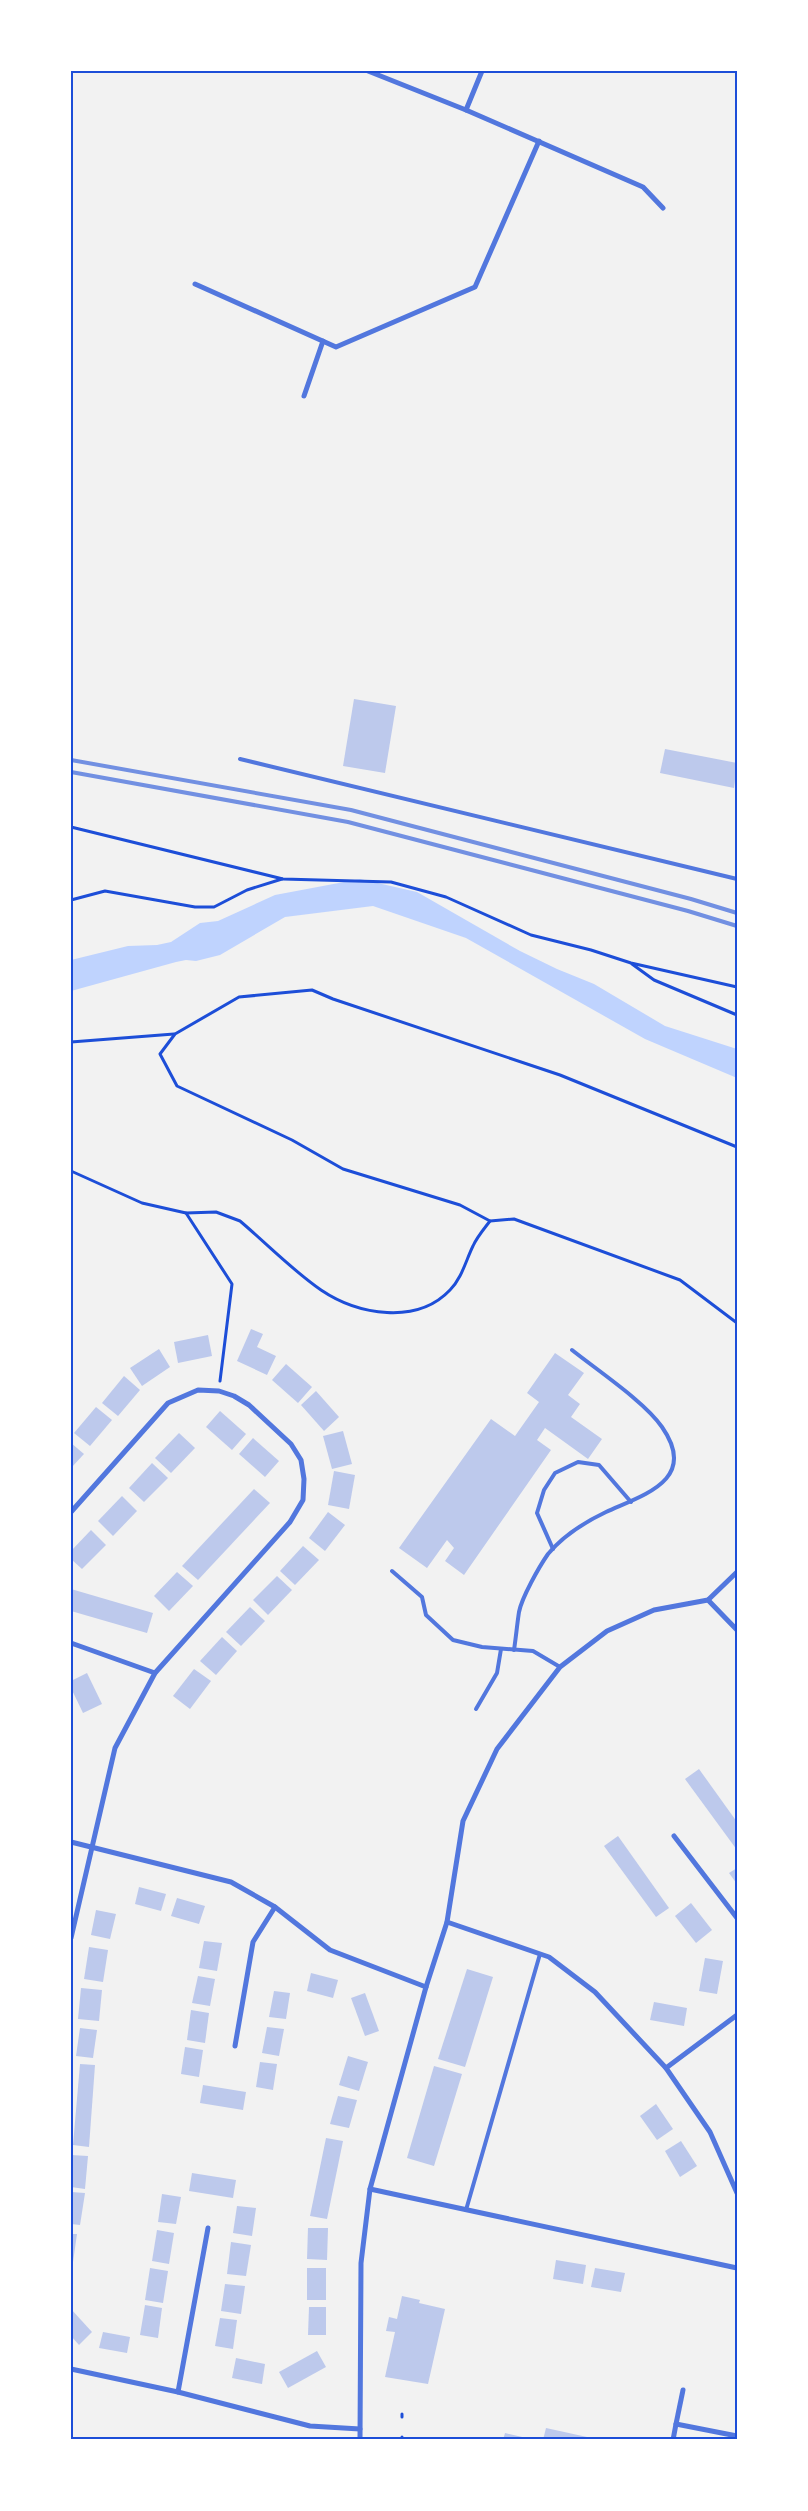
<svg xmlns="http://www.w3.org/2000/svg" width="808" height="2511" viewBox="0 0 808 2511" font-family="Spectral,serif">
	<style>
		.water { fill: #bfd3fe }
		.building { fill: #bdc9ec }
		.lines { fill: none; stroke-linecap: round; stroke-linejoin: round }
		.path { stroke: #1d4ed8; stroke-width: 3 }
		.service { stroke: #5277de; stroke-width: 4 }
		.minor { stroke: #5277de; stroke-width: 5 }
		.rail { stroke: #7290e2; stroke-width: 4 }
		.neatline { fill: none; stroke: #1d4ed8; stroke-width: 2 }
	</style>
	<rect width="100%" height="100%" fill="#f2f2f2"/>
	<path class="water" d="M360,879L417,892L520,951L557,969L594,984L665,1026L737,1049V1078L645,1039L466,938L373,906L285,917L220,955L196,961L186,960L176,962L71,991V960L128,946L157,945L171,942L200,923L218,921L275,895Z"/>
	<g class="building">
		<path d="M354,699L396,706L385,773L343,766Z"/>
		<path d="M665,749L737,763L734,788L660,773Z"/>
		<path d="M251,1329L263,1334L257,1347L276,1356L267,1375L237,1361Z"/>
		<path d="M208,1335L212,1356L178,1363L174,1342Z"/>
		<path d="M159,1349L170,1367L142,1386L130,1368Z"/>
		<path d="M555,1353L584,1373L568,1395L580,1404L571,1417L602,1439L588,1459L545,1428L537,1440L551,1450L464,1575L445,1561L454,1548L447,1540L427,1568L399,1548L491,1419L515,1436L539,1402L527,1393Z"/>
		<path d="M286,1364L312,1387L298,1403L272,1380Z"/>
		<path d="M124,1376L140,1390L118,1416L102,1403Z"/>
		<path d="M316,1391L339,1417L324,1431L301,1405Z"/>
		<path d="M96,1407L112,1420L90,1446L74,1433Z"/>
		<path d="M220,1411L246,1434L232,1450L206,1427Z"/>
		<path d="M343,1431L352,1464L332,1469L323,1436Z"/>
		<path d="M179,1433L195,1448L171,1473L155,1458Z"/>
		<path d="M253,1438L279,1461L265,1477L239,1454Z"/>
		<path d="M71,1443L84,1454L71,1468Z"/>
		<path d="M152,1463L168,1478L144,1502L129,1488Z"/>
		<path d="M334,1471L355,1475L349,1509L328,1505Z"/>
		<path d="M254,1489L270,1503L198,1580L182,1566Z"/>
		<path d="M122,1496L137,1511L113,1536L98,1521Z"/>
		<path d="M328,1512L345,1525L325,1551L309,1538Z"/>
		<path d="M91,1530L106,1545L82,1569L71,1559V1551Z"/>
		<path d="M303,1546L319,1560L295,1585L280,1571Z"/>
		<path d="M177,1572L193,1586L169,1611L154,1596Z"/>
		<path d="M277,1576L292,1590L268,1615L253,1600Z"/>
		<path d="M71,1589L153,1613L147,1633L71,1611Z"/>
		<path d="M250,1607L265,1621L241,1646L226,1632Z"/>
		<path d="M222,1637L237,1651L216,1675L200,1661Z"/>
		<path d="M194,1669L211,1681L190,1709L173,1696Z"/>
		<path d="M87,1673L102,1704L83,1713L71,1688V1681Z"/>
		<path d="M699,1769L737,1822V1850L685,1779Z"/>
		<path d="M618,1836L669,1908L656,1917L604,1846Z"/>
		<path d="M737,1868V1884L729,1873Z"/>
		<path d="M139,1887L166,1894L161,1911L135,1904Z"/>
		<path d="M177,1898L205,1906L199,1924L171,1916Z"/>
		<path d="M691,1903L712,1930L696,1943L675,1916Z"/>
		<path d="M96,1910L116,1914L110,1939L91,1935Z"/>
		<path d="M204,1941L222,1943L217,1971L199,1968Z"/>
		<path d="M89,1947L108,1950L103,1982L84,1979Z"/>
		<path d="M705,1958L723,1961L717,1994L699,1991Z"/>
		<path d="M467,1969L493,1977L465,2067L438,2059Z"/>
		<path d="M311,1973L338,1980L333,1998L307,1991Z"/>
		<path d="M198,1976L215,1979L210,2006L192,2003Z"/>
		<path d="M81,1988L102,1990L99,2021L78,2019Z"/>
		<path d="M274,1991L290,1993L286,2019L269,2017Z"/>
		<path d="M365,1993L379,2031L365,2036L351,1998Z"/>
		<path d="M654,2002L687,2008L684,2026L650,2020Z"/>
		<path d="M191,2010L209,2013L205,2043L187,2040Z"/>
		<path d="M267,2027L284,2029L279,2056L262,2053Z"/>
		<path d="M80,2028L97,2030L93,2058L76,2056Z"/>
		<path d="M185,2047L203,2050L199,2077L181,2074Z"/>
		<path d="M348,2056L368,2062L359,2091L339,2085Z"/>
		<path d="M260,2062L277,2064L273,2090L256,2087Z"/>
		<path d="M80,2064L95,2065L89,2147L73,2145Z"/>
		<path d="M434,2066L462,2074L434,2166L407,2158Z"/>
		<path d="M203,2085L246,2092L243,2110L200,2103Z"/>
		<path d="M338,2096L357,2100L349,2128L330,2124Z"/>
		<path d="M656,2104L673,2129L657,2140L640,2116Z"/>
		<path d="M326,2138L343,2141L327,2219L310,2216Z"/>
		<path d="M681,2141L697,2166L680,2177L665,2151Z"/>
		<path d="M71,2155L88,2156L85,2189L71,2187Z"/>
		<path d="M192,2173L236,2180L233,2198L189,2191Z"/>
		<path d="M71,2192L85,2193L80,2225L71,2224Z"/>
		<path d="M162,2194L181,2197L176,2224L158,2222Z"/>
		<path d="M237,2206L256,2208L252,2236L233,2233Z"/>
		<path d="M308,2228H328L327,2260L307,2259Z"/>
		<path d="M157,2230L174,2233L169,2264L152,2261Z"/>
		<path d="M71,2234H77L72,2269H71Z"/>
		<path d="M231,2242L251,2245L246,2276L227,2274Z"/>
		<path d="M556,2260L586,2265L583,2284L553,2279Z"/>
		<path d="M150,2268L168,2271L163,2303L145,2300Z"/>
		<rect x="307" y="2268" width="19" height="32"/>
		<path d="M595,2268L625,2273L621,2292L591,2287Z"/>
		<path d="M225,2284L245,2286L241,2314L221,2311Z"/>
		<path d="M402,2296L420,2300L419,2303L445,2309L428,2384L385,2377L395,2332L386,2331L389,2317L397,2319Z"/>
		<path d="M145,2305L162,2308L158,2338L140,2335Z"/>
		<path d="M309,2307H326V2335H308Z"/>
		<path d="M71,2309L92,2332L79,2345L71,2336Z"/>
		<path d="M220,2318L237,2320L233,2349L215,2346Z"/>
		<path d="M103,2332L130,2337L127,2353L99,2348Z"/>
		<path d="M317,2351L326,2367L288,2388L279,2372Z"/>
		<path d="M236,2358L265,2364L262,2384L232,2378Z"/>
		<path d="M546,2428L587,2437V2440H543Z"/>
		<path d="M505,2433L531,2439V2440H503Z"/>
	</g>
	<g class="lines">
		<g class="path">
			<path d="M71,827L283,879L391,882L446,897L531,935L591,950L631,963L737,987"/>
			<path d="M71,900L105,891L195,907H214L247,890L282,879"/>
			<path d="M632,964L654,980L737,1015"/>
			<path d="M71,1042L174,1034"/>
			<path d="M71,1171L142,1203L186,1213L216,1212L240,1221C266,1243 292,1270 321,1290C358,1315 417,1325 450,1290C462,1278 466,1260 473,1246C477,1237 484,1229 490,1221L514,1219L680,1280L737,1323"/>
			<path d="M186,1213L232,1284L220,1381"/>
			<path d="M490,1221L460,1205L343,1169L292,1140L177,1086L160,1054L175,1034L239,997L312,990L333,999L560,1075L737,1147"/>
			<path d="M402,2417V2414"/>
			<path d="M402,2440V2437"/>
		</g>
		<g class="service">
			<path d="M240,759L737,879"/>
			<path d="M553,1549L537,1513L544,1490L555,1473L578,1462L599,1465L631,1502"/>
			<path d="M392,1571L422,1597L426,1615L453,1640L482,1647L533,1651L560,1667"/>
			<path d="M514,1650C516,1637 517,1625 519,1612C522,1597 539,1567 548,1554C563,1536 585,1522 606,1512C643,1495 699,1480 662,1427C645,1402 597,1370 572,1350"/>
			<path d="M476,1709L497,1673L501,1649"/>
			<path d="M466,2210L540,1954"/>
		</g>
		<g class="minor">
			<path d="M368,71L466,110L643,187L663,208"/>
			<path d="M466,110L482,71"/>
			<path d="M195,284L336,347L475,287L539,141"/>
			<path d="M304,396L323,341"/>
			<path d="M71,1512L168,1403L198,1390L219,1391L234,1396L249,1405L291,1444L301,1460L304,1479L303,1500L290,1522L155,1673L115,1748L71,1938"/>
			<path d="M708,1600L737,1630"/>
			<path d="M71,1643L155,1673"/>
			<path d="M674,1836L737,1918"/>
			<path d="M71,1842L231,1882L275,1907L330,1950L426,1987"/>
			<path d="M447,1922L549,1957L595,1992L666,2068L710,2132L737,2193"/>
			<path d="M235,2046L253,1942L275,1907"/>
			<path d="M666,2068L737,2015"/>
			<path d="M370,2189L737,2268"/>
			<path d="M71,2369L178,2392L310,2426L360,2429"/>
			<path d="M178,2392L208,2228"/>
			<path d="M676,2424L683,2390"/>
			<path d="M360,2440L361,2263L370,2189L426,1987L447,1922L463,1821L497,1749L560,1667L607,1631L654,1610L708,1600L737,1572"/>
			<path d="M673,2440L676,2424L737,2436"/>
		</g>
		<g class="rail">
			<path d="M71,760L351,810L691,899L737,913"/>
			<path d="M71,772L348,822L688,911L737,926"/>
		</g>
	</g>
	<rect width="808" height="2511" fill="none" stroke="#ffffff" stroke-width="145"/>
	<rect x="72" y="72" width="664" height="2366" class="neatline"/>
</svg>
